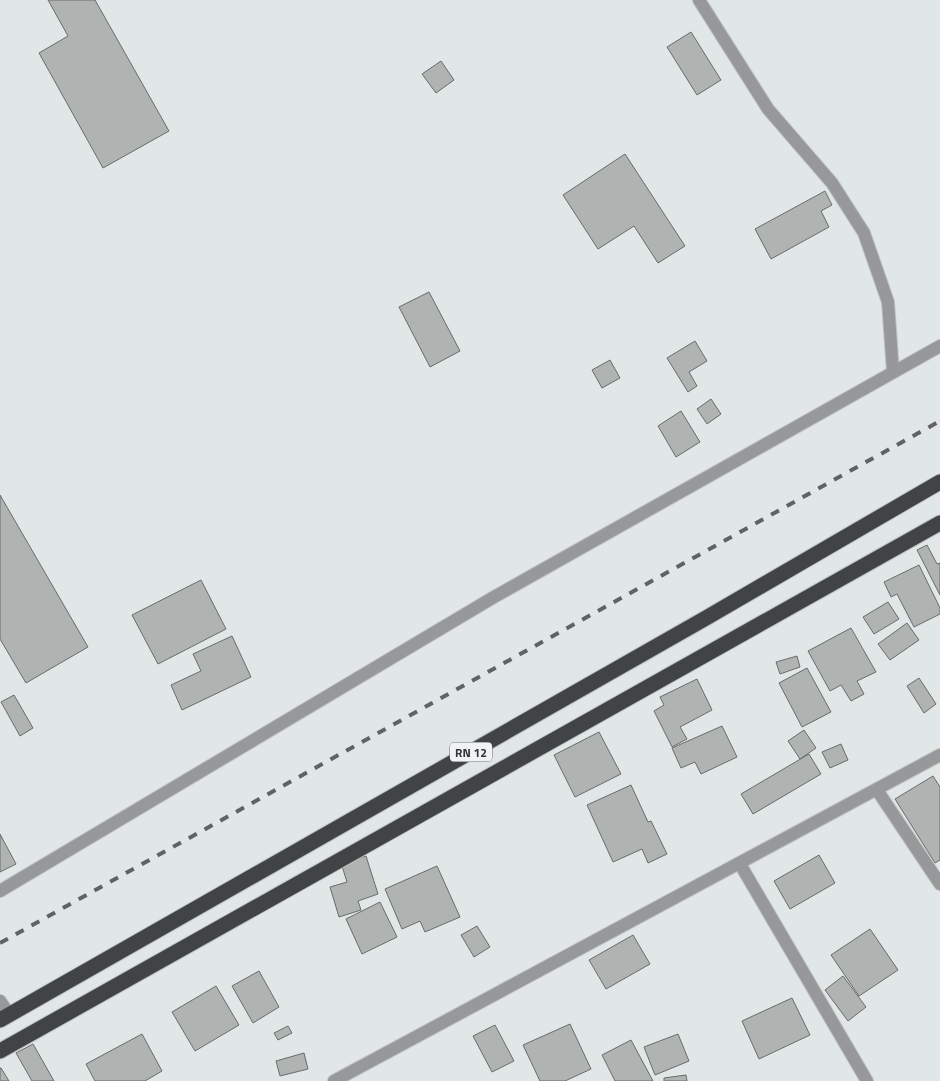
<svg xmlns="http://www.w3.org/2000/svg" width="940" height="1081" viewBox="0 0 940 1081" font-family="'Titillium Web',sans-serif">
	<style>
		.building { fill: #afb4b3; stroke: #686c6b }
		.lines { fill: none; stroke-linecap: round; stroke-linejoin: round }
		.minor-casing { stroke: #bec2c3; stroke-width: 14 }
		.highway-casing { stroke: #bec2c3; stroke-width: 17 }
		.minor { stroke: #979899; stroke-width: 12 }
		.highway { stroke: #414445; stroke-width: 15 }
		.rail { stroke: #606263; stroke-width: 4; stroke-dasharray: 9 9; stroke-linecap: butt }
		.labels { text-anchor: middle; dominant-baseline: central; stroke-width: 4; stroke-linejoin: round; paint-order: stroke }
		.shield { fill: #eff3f4; stroke: #6b6d6e; stroke-width: 1 }
		.shield-label { font-size: 12px; font-weight: bold; fill: #333435 }
	</style>
	<rect width="100%" height="100%" fill="#e1e6e6"/>
	<g class="building">
		<path d="M48,0H95L169,131L103,168L39,53L68,36Z"/>
		<path d="M691,32L721,80L697,95L667,47Z"/>
		<path d="M441,61L454,80L436,93L422,74Z"/>
		<path d="M625,154L685,246L658,263L634,226L598,249L563,195Z"/>
		<path d="M825,191L832,205L821,211L829,227L771,259L755,229Z"/>
		<path d="M429,292L460,351L430,367L399,307Z"/>
		<path d="M695,341L707,361L689,372L697,386L688,392L667,358Z"/>
		<path d="M610,360L620,378L602,388L592,370Z"/>
		<path d="M711,399L721,414L707,424L697,409Z"/>
		<path d="M681,411L700,442L676,457L658,426Z"/>
		<path d="M0,495L88,647L26,683L0,639Z"/>
		<path d="M927,545L937,564L940,563V595L917,550Z"/>
		<path d="M919,565L940,608V614L914,627L897,594L891,597L884,582Z"/>
		<path d="M201,580L226,629L158,664L132,615Z"/>
		<path d="M888,602L899,619L874,634L863,617Z"/>
		<path d="M907,623L919,640L890,660L878,644Z"/>
		<path d="M851,628L876,672L857,681L864,694L851,701L841,685L830,691L808,651Z"/>
		<path d="M232,636L251,677L182,710L171,685L201,671L193,654Z"/>
		<path d="M797,656L800,667L780,674L776,662Z"/>
		<path d="M807,668L831,712L802,727L779,683Z"/>
		<path d="M919,678L936,704L924,713L907,686Z"/>
		<path d="M697,679L712,710L680,727L687,739L672,747L654,711L664,705L660,697Z"/>
		<path d="M14,695L33,728L20,736L1,702Z"/>
		<path d="M722,726L737,757L701,774L695,762L681,768L672,748Z"/>
		<path d="M804,730L816,748L800,759L788,741Z"/>
		<path d="M599,732L621,774L575,797L554,755Z"/>
		<path d="M841,744L848,760L830,768L822,752Z"/>
		<path d="M809,754L821,774L753,814L741,794Z"/>
		<path d="M933,776L940,787V860L935,863L895,799Z"/>
		<path d="M631,785L648,822L651,821L667,854L648,863L642,849L613,862L587,805Z"/>
		<path d="M0,834L16,864L0,872Z"/>
		<path d="M819,855L835,883L790,909L774,881Z"/>
		<path d="M366,856L378,894L358,901L361,910L339,917L330,887L347,882L341,863Z"/>
		<path d="M437,866L460,917L425,932L420,921L402,929L385,889Z"/>
		<path d="M380,902L397,937L362,954L346,919Z"/>
		<path d="M477,926L490,947L474,957L461,935Z"/>
		<path d="M870,929L898,970L859,996L831,955Z"/>
		<path d="M633,935L650,964L606,989L589,960Z"/>
		<path d="M259,971L279,1007L253,1023L232,986Z"/>
		<path d="M843,976L866,1007L848,1021L825,990Z"/>
		<path d="M216,986L239,1025L195,1051L172,1012Z"/>
		<path d="M792,998L810,1035L759,1059L742,1021Z"/>
		<path d="M570,1024L591,1069L565,1081H540L523,1045Z"/>
		<path d="M495,1025L514,1061L492,1072L473,1036Z"/>
		<path d="M288,1026L292,1033L278,1040L274,1033Z"/>
		<path d="M142,1034L162,1071L145,1081H95L86,1064Z"/>
		<path d="M678,1034L689,1061L655,1075L644,1047Z"/>
		<path d="M631,1040L653,1081H615L602,1055Z"/>
		<path d="M33,1044L54,1081H32L16,1053Z"/>
		<path d="M304,1053L308,1069L280,1076L276,1061Z"/>
		<path d="M0,1068H1L9,1081H0Z"/>
		<path d="M686,1075L687,1081H664V1078Z"/>
	</g>
	<g class="lines">
		<defs>
			<g id="minor">
				<path d="M699,0L768,109L832,183L864,233L888,302L893,372"/>
				<path d="M877,790L940,884"/>
				<path d="M740,864L867,1081"/>
				<path d="M0,891L494,597L940,346"/>
				<path d="M0,1001L9,1014"/>
				<path d="M334,1081L940,755"/>
			</g>
			<g id="highway">
				<path d="M0,1020L706,618L940,482"/>
				<path d="M0,1051L940,523"/>
			</g>
		</defs>
		<use href="#minor" class="minor-casing"/>
		<use href="#highway" class="highway-casing"/>
		<use href="#minor" class="minor"/>
		<use href="#highway" class="highway"/>
		<path class="rail" d="M0,943L940,421"/>
	</g>
	<g class="labels">
		<rect class="shield" x="450" y="742.5" width="42" height="19" rx="4"/>
		<g class="shield-label">
			<text x="471" y="752">RN 12</text>
		</g>
	</g>
</svg>
